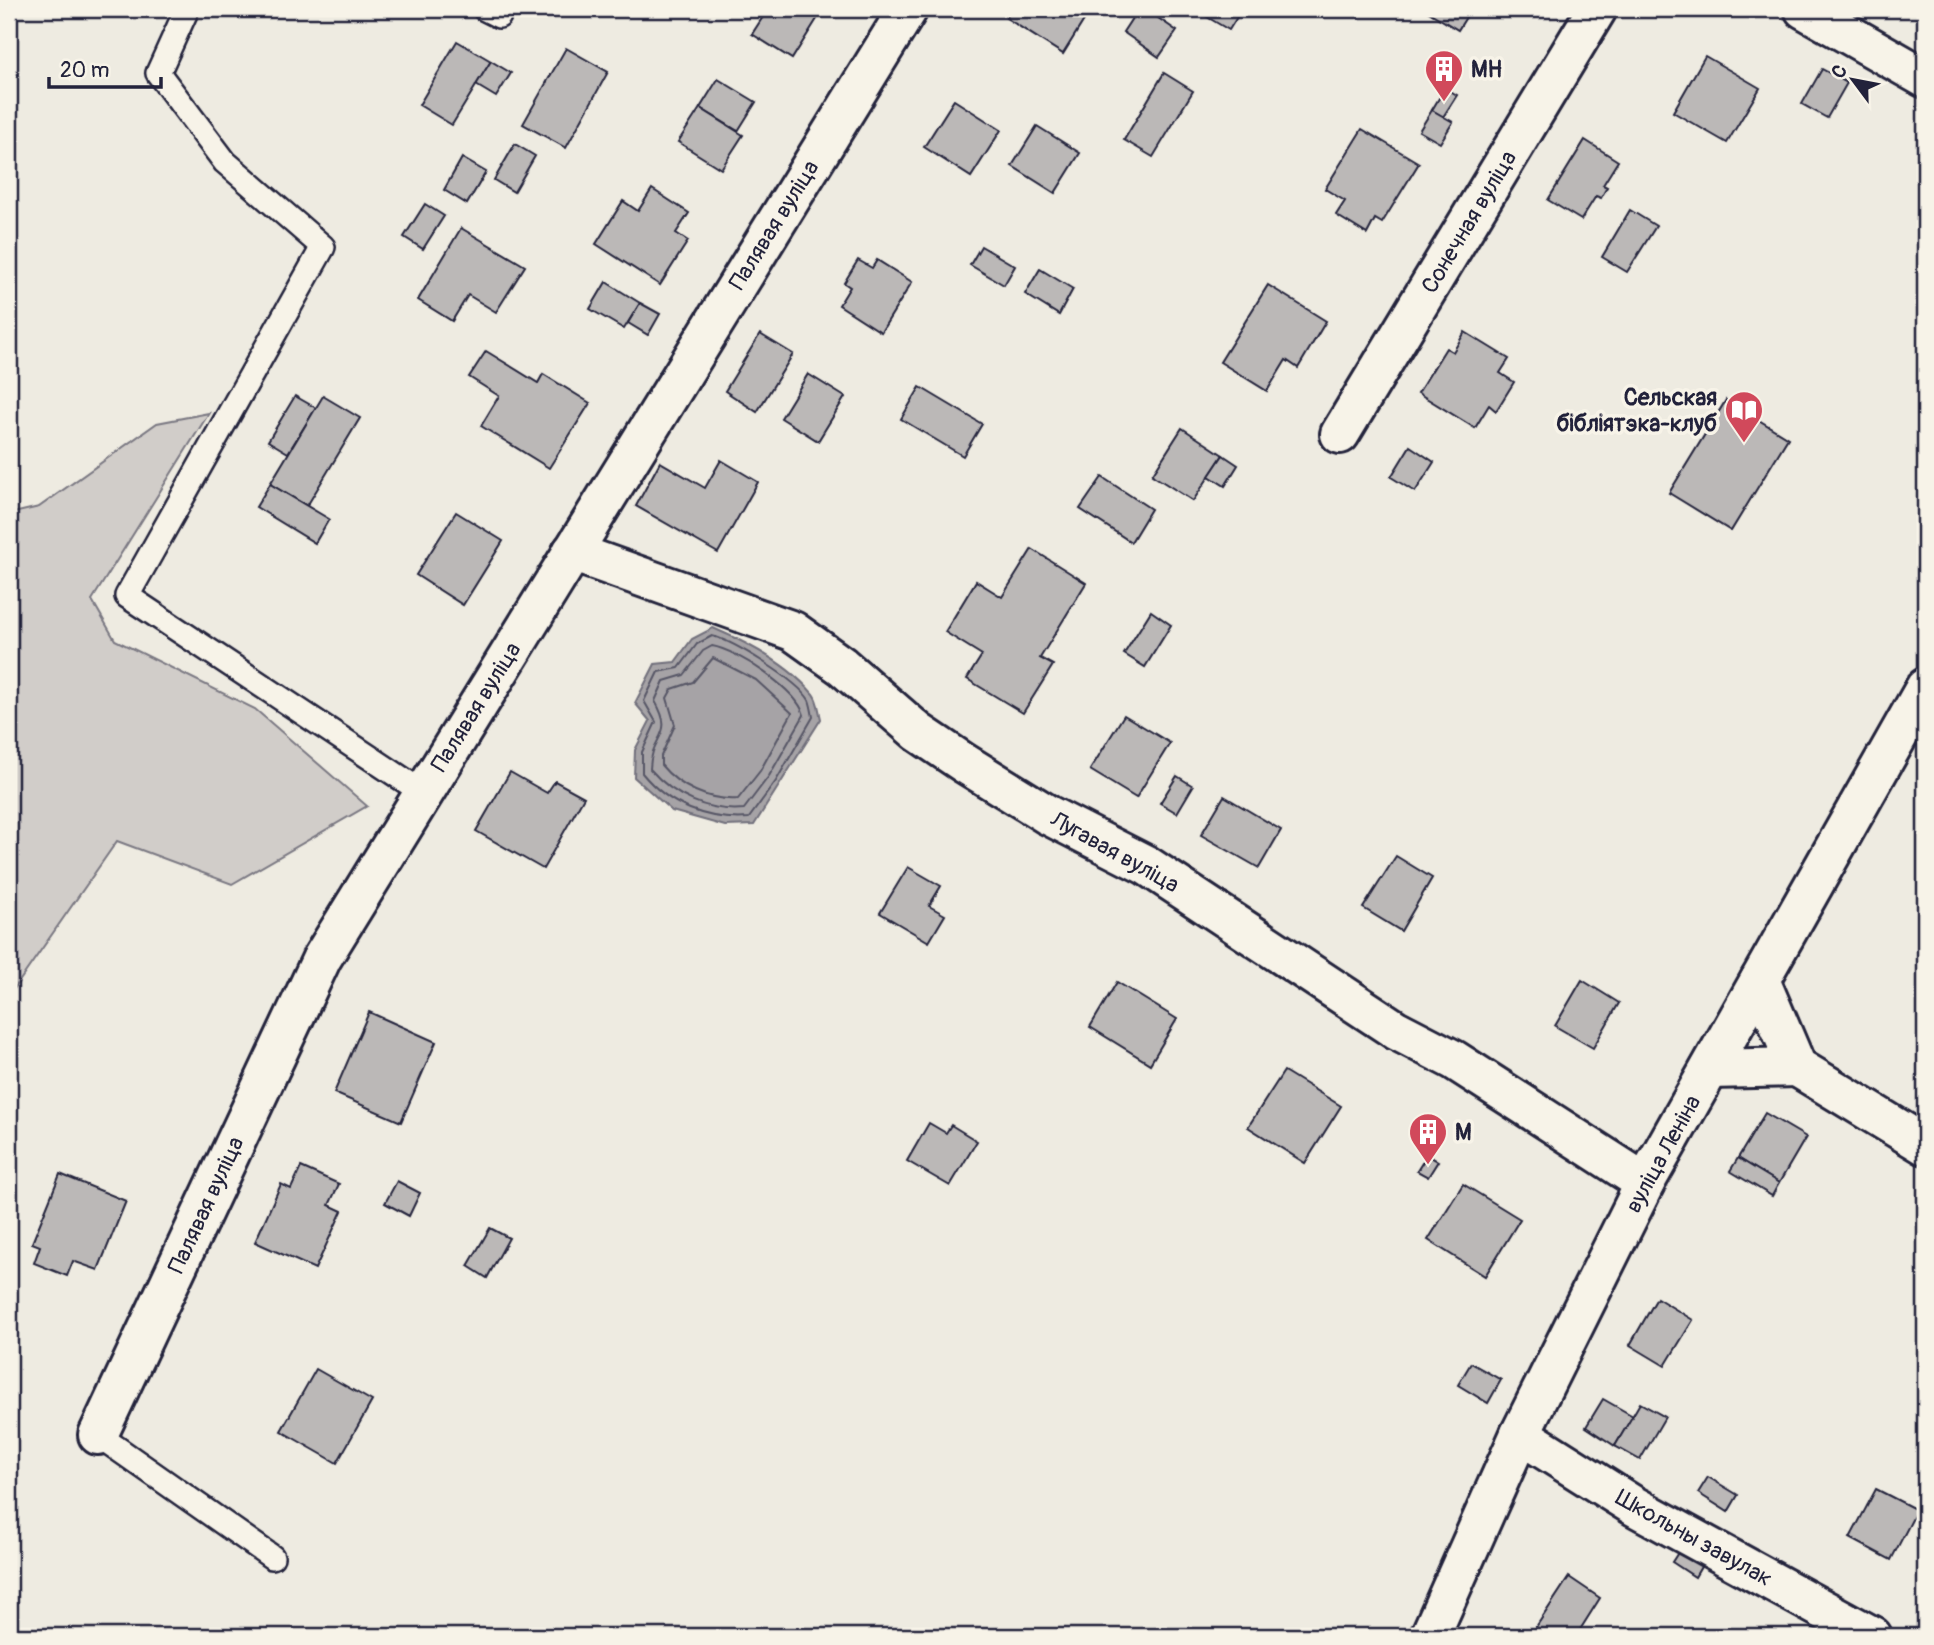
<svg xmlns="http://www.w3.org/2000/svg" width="1934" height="1645" viewBox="0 0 1934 1645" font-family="Pangolin,sans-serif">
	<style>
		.green { fill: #d1cdc9; stroke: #7a7882; stroke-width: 2 }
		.water { fill: #a6a3a6; stroke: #716f7b; stroke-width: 2 }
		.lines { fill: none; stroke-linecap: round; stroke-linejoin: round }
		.shore { stroke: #575666; stroke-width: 2 }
		.building { fill: #bbb8b7; stroke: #22223b; stroke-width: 2 }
		.lane-casing { stroke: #22223b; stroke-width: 28 }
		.street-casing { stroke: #22223b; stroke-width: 44 }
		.lane { stroke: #f7f3e8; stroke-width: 23 }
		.street { stroke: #f7f3e8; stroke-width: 38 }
		.labels { text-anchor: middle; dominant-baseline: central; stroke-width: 7; stroke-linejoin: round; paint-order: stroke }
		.poi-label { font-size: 23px; font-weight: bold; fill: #22223b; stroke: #f7f3e8; text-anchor: start }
		.street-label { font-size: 23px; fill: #22223b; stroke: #f7f3e8 }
	</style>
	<rect width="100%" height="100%" fill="#eeebe1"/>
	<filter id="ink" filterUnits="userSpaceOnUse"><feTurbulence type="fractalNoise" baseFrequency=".0143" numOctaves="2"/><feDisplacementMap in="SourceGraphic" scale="14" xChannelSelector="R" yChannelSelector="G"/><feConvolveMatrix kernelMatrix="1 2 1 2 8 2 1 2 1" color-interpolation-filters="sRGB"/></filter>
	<g filter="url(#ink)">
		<path class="green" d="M209,413L92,600L115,640L255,709L367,806L232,884L117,841L9,996V514L39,507L157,423Z"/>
		<path class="water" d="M713,628C748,643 788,664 813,694C818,700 819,711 821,719L754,825L725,826L672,811L634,777L635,750L650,721L635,703L655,664L675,662L692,639Z"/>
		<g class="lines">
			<g class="shore">
				<path d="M712,636C734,641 798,681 809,700C811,705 812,712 813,717L776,781L749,818C707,821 669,806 642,773V752L656,722L644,701L658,672L679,668L697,644Z"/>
				<path d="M712,646C737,650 797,690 804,715L769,776L744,809C708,812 674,797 650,769C651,733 676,737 655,701L664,681L684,675L703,651Z"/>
				<path d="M713,658L756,680L792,713L760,771L738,799C709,801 679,787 661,765V756L675,725L667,698L672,689L693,682Z"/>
			</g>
		</g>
		<g class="building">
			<path d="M768,9L822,11L792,59L752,34Z"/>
			<path d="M1011,9H1073L1086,17L1063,54L1006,18Z"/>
			<path d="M1138,9H1145L1177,31L1159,57L1123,32Z"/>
			<path d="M1205,9H1242L1229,30L1202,14Z"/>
			<path d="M1424,9H1471L1458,30Z"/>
			<path d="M457,41L491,61L452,125L419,105Z"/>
			<path d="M566,48L608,72L566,148L523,124Z"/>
			<path d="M1705,56L1760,88L1727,143L1673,112Z"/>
			<path d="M491,61L511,73L496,97L476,85Z"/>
			<path d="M1822,69L1847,83L1827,118L1802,104Z"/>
			<path d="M1164,73L1193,91L1153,157L1124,140Z"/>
			<path d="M718,79L756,102L738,131L700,108Z"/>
			<path d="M1445,88L1457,95L1443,117L1432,110Z"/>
			<path d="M954,100L1001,130L971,177L924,147Z"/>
			<path d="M700,108L743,135L721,169L678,142Z"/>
			<path d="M1432,110L1453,122L1440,143L1419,131Z"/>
			<path d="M1037,126L1080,153L1055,193L1012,166Z"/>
			<path d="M1362,129L1419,163L1382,223L1375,219L1367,234L1336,215L1345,201L1325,189Z"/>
			<path d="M1585,140L1618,161L1603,185L1607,187L1601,198L1596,196L1581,220L1548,200Z"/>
			<path d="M515,144L535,156L514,192L494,180Z"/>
			<path d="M462,158L486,172L467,204L444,190Z"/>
			<path d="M652,189L689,213L676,233L688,241L660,285L596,244L623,201L638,211Z"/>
			<path d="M425,204L444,216L423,249L404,237Z"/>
			<path d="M1630,210L1656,226L1627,272L1602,257Z"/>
			<path d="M461,228L525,266L496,312L468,295L452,321L418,300Z"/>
			<path d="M981,246L1015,266L1004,285L970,265Z"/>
			<path d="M858,260L872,268L877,260L912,282L881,332L839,305L850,287L844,283Z"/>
			<path d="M1040,269L1073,289L1059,315L1025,294Z"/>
			<path d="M606,282L640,303L624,329L590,309Z"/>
			<path d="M1268,285L1326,321L1298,368L1286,360L1267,391L1220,362Z"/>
			<path d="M640,303L660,314L648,335L628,323Z"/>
			<path d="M1465,332L1509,359L1500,373L1514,382L1496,411L1489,405L1475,428L1418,393L1446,348L1453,352Z"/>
			<path d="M760,334L793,354L757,412L725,391Z"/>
			<path d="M486,351L538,383L543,374L590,403L549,468L481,426L499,396L469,377Z"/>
			<path d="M808,374L845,397L818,441L781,418Z"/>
			<path d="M920,387L982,424L963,456L901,419Z"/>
			<path d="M295,396L316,408L288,453L268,441Z"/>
			<path d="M323,396L360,418L307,506L270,484Z"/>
			<path d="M1726,400L1788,438L1731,531L1669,493Z"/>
			<path d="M1182,428L1223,455L1193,501L1152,475Z"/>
			<path d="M1410,446L1434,462L1415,492L1391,477Z"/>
			<path d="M1223,455L1238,465L1225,486L1209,476Z"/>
			<path d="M721,460L758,482L718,553L636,506L660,462L705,488Z"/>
			<path d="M1102,477L1151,509L1131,542L1080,509Z"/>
			<path d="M270,484L329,519L315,543L256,507Z"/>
			<path d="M456,512L503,541L463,605L416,575Z"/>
			<path d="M1032,549L1086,583L1040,658L1053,665L1023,713L967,679L982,655L945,632L976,581L1002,597Z"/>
			<path d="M1151,611L1171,625L1145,667L1124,654Z"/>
			<path d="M1124,715L1170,743L1136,798L1090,770Z"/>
			<path d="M510,772L547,793L555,781L584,797L543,869L476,831Z"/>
			<path d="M1177,776L1193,786L1177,813L1160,803Z"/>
			<path d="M1224,796L1281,830L1259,868L1201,835Z"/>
			<path d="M1396,856L1432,878L1401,931L1363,908Z"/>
			<path d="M908,867L941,886L929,906L945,915L929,942L880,913Z"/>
			<path d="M1582,980L1619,1003L1593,1048L1555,1026Z"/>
			<path d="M1117,982L1177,1019L1150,1064L1090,1027Z"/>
			<path d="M369,1012L436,1042L401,1122L334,1093Z"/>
			<path d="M1284,1071L1341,1106L1305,1163L1248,1127Z"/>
			<path d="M1765,1113L1806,1137L1779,1183L1738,1158Z"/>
			<path d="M929,1123L946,1133L951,1125L977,1141L950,1186L907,1161Z"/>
			<path d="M1427,1155L1438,1161L1428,1177L1417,1171Z"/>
			<path d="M1738,1158L1779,1183L1772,1196L1730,1171Z"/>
			<path d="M301,1167L339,1184L329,1205L342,1211L315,1269L255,1242L281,1184L291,1189Z"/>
			<path d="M60,1174L126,1201L98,1270L73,1261L67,1276L34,1263L40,1246L32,1243Z"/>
			<path d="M397,1181L420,1193L409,1216L385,1203Z"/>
			<path d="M1463,1184L1520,1219L1485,1276L1428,1240Z"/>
			<path d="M490,1228L509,1238L487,1278L468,1266Z"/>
			<path d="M1657,1298L1693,1320L1665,1366L1630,1345Z"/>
			<path d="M1471,1363L1501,1380L1488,1403L1458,1385Z"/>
			<path d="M316,1369L372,1401L337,1463L281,1431Z"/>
			<path d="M1603,1399L1633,1416L1615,1446L1586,1427Z"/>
			<path d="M1640,1403L1665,1417L1640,1460L1615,1446Z"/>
			<path d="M1708,1477L1738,1495L1728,1512L1698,1493Z"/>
			<path d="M1876,1489L1917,1510L1891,1560L1850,1538Z"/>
			<path d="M1679,1551L1702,1565L1695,1577L1672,1562Z"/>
			<path d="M1569,1577L1600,1598L1576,1636H1550L1536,1627Z"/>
		</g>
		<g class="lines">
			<defs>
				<g id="lane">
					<path d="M187,9L158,73L225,162L323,247L127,596L422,792"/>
					<path d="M485,9L499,16"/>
					<path d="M98,1435L272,1557"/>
				</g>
				<g id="street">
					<path d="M1804,9L1925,78"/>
					<path d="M1340,434L1597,9"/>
					<path d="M572,552L793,631L842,666L918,732L964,763L1048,815L1146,865L1396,1030L1454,1060L1645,1183"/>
					<path d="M1760,980L1797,1067L1925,1145"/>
					<path d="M1710,1069L1797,1067"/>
					<path d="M1520,1434L1634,1506L1872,1636"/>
					<path d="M98,1435L322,958L908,9"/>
					<path d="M1430,1636L1520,1434L1645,1183L1925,688"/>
				</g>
			</defs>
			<use href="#lane" class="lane-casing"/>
			<use href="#street" class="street-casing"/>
			<use href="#lane" class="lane"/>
			<use href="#street" class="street"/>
		</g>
	</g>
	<defs>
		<symbol id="building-pin" viewBox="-11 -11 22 30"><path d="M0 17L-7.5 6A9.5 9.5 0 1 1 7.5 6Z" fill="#d1495b" stroke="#f7f3e8"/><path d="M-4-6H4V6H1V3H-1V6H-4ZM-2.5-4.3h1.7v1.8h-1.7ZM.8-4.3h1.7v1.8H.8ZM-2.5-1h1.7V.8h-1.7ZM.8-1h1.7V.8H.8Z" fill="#fff"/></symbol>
		<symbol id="library-pin" viewBox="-11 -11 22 30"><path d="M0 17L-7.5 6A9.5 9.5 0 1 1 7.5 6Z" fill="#d1495b" stroke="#f7f3e8"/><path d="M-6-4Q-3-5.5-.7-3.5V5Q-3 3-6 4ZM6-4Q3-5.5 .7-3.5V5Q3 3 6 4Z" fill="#fff"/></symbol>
	</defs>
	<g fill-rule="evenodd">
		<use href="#building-pin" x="1422" y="47" width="44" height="60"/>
		<use href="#library-pin" x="1722" y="388" width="44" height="60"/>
		<use href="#building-pin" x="1406" y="1110" width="44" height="60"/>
	</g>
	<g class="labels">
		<g class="poi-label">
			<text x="1471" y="69">МН</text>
			<text x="1717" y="397" text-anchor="end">Сельская<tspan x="1717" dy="26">бібліятэка-клуб</tspan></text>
			<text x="1455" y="1132">M</text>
		</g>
		<g class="street-label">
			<text transform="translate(1469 222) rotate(-59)">Сонечная вуліца</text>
			<text transform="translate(774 225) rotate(-58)">Палявая вуліца</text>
			<text transform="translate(476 707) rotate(-58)">Палявая вуліца</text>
			<text transform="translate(1115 852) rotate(29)">Лугавая вуліца</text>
			<text transform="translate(1663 1154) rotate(-61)">вуліца Леніна</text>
			<text transform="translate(206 1205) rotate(-65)">Палявая вуліца</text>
			<text transform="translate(1694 1538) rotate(29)">Школьны завулак</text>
		</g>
	</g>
	<rect width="1934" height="1645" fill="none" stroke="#f7f3e8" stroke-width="35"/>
	<rect x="18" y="18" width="1899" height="1610" fill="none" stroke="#22223b" stroke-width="2.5" filter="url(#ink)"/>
	<g transform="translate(1853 80) rotate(302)" stroke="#f7f3e8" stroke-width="5" paint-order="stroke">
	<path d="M0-5L12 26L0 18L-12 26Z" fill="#22223b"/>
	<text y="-10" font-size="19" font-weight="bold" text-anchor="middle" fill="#22223b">С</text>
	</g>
	<path d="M49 77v10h112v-10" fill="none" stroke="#22223b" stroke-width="3.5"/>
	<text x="60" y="77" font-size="21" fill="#22223b" stroke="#f7f3e8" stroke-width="5" paint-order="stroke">20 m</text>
</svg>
